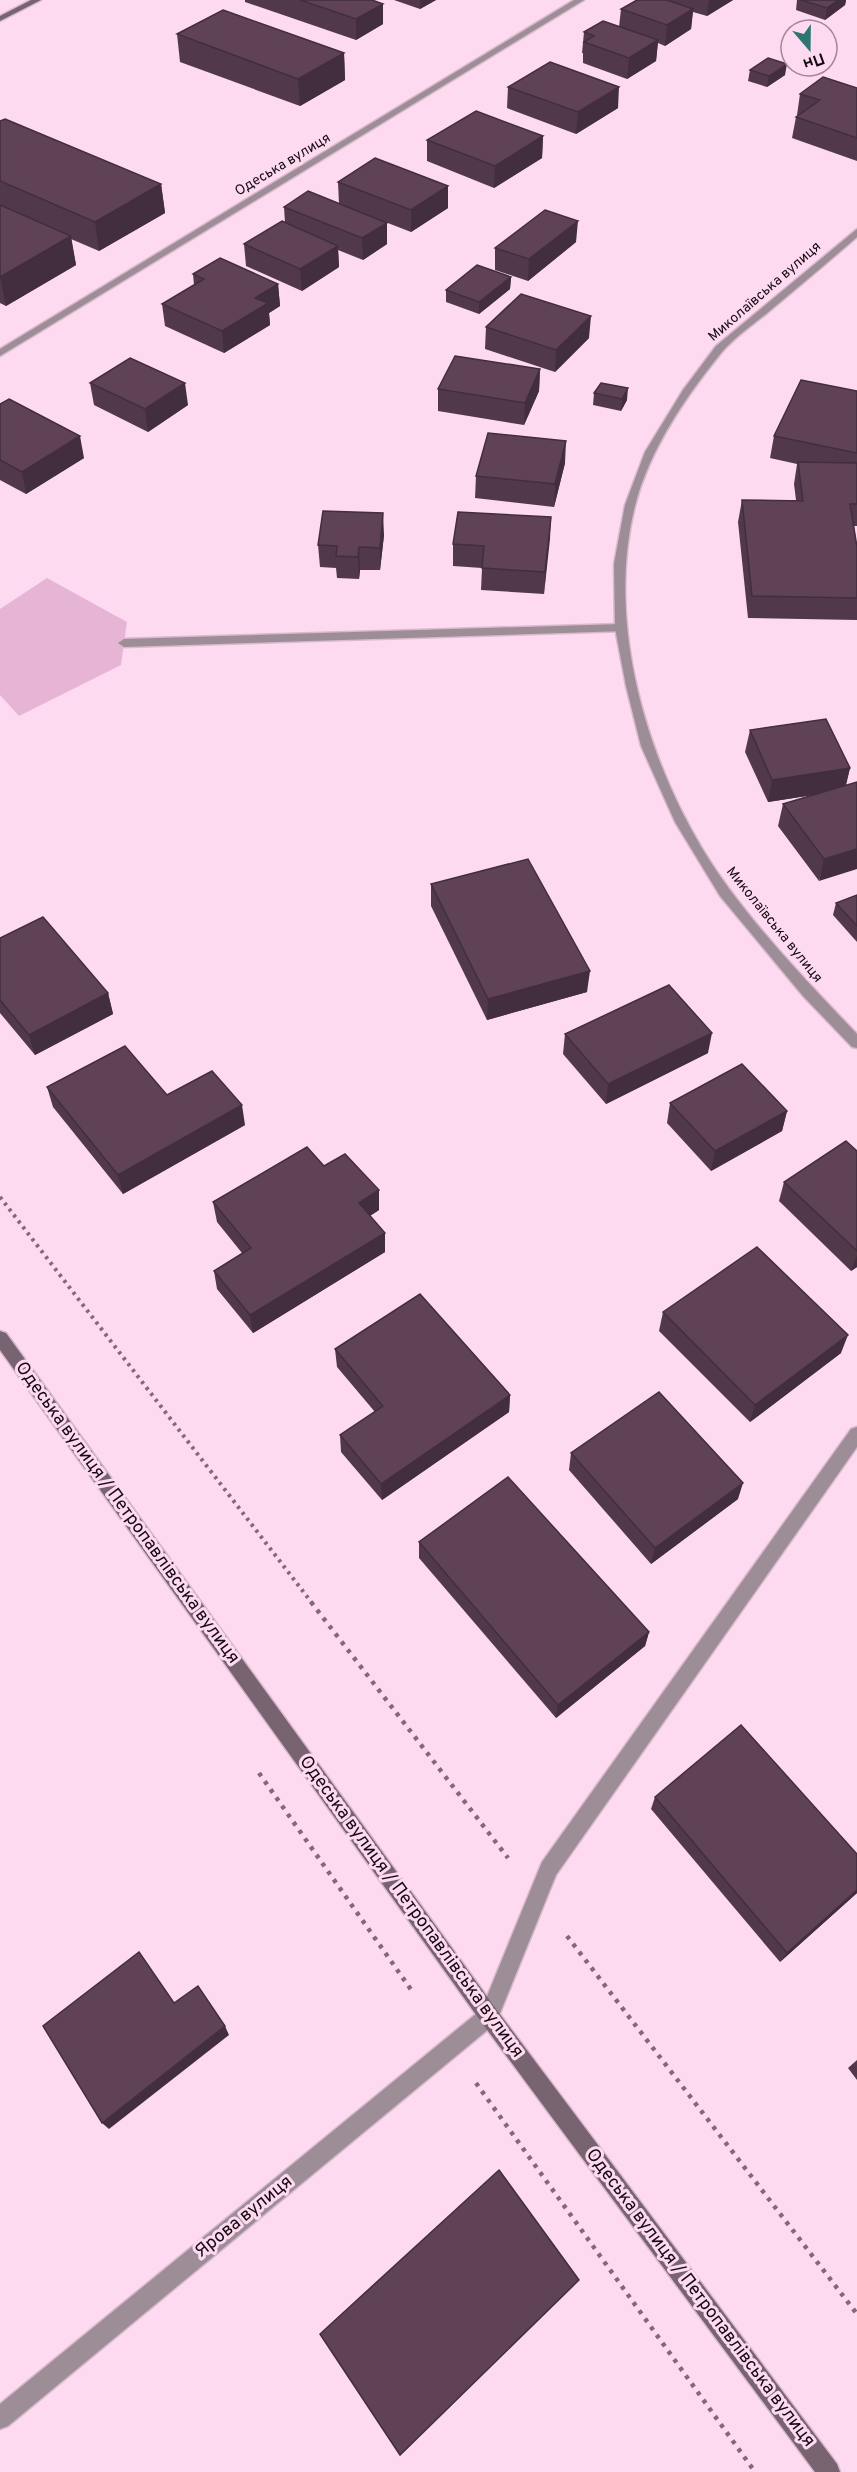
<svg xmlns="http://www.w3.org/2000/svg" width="857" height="2472" viewBox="0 0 857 2472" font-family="Overpass,sans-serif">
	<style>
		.green { fill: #e6b5d5 }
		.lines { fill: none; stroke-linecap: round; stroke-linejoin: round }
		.service-casing { stroke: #d9b9cd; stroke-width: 3 }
		.minor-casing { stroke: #d9b9cd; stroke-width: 3 }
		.secondary-casing { stroke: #d9b9cd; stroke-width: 3 }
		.path-far1 { stroke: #806a78; stroke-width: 4; stroke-dasharray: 3 4.5; stroke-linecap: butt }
		.path { stroke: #806a78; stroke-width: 4.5; stroke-dasharray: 4 6; stroke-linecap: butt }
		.service { fill: #9c8d96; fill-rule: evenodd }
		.minor { fill: #9c8d96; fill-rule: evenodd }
		.secondary { fill: #786370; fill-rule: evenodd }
		.wall { fill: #523949 }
		.shaded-wall { fill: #422e3c }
		.building { fill: #5f4255; stroke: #422e3c; stroke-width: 1.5 }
		.labels { text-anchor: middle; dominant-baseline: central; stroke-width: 6; stroke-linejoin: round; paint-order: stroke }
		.far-street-label { font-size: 14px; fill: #150a11; stroke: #fedaf1 }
		.near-street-label { font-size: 18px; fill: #150a11; stroke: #fedaf1 }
	</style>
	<rect width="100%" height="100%" fill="#fedaf1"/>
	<path class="green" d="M47,578L127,622L121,665L19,716L0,695V609Z"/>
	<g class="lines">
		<defs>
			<g id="service">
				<path d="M621,624L627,628L625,631L124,647L118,643L124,639Z"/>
				<path d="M857,1427V1447L556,1875L496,2023L489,2026L482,2023L479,2016L542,1862L851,1429Z"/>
			</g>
			<g id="minor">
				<path d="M574,0H584L0,356V349Z"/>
				<path d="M857,229V237C827,263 796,289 766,314C751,326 734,338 722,352C686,396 649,450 635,506C603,633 654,788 730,890C768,941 813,988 857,1034V1048L852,1047L803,996L720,896L675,822L641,746L626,686L615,628L614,564L625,505L645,452L683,390L716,346Z"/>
				<path d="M489,2006L496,2009L499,2016L496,2023L8,2426L0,2429V2404L482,2009Z"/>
			</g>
			<g id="secondary">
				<path d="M31,0H41L0,21V16Z"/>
				<path d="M0,1331L6,1333L496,2009L837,2464L840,2472H815L482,2023L0,1350Z"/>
			</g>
		</defs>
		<use href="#service" class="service-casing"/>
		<use href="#minor" class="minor-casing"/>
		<use href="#secondary" class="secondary-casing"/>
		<path class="path-far1" d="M0,1197L312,1603"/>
		<g class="path">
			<path d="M311,1602L508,1858"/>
			<path d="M259,1773L412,1991"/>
			<path d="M567,1936L857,2314"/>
			<path d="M476,2083L755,2472"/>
		</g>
		<use href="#service" class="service"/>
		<use href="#minor" class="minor"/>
		<use href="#secondary" class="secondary"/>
	</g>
	<g class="wall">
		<path d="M245,0H372L383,24L356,40L245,2Z"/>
		<path d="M394,0H436L420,9Z"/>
		<path d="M637,0H733L707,16L693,12L691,29L665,46L658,43L656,61L627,79L583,63V53H582L584,32L619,27L621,9Z"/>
		<path d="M797,0H846L845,5L825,20L796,10Z"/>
		<path d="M177,34L344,53L345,80L300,106L180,62Z"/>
		<path d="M750,70L785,75L767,87L748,81Z"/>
		<path d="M508,87L618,108L576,134L507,108Z"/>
		<path d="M857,88V161L792,138L796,117L798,115H797L800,94Z"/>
		<path d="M0,121L161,184L165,213L99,251L71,239L76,265L6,306L0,303Z"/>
		<path d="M543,136L542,158L494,188L427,161V140Z"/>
		<path d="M338,182L448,186V208L411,232L339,204Z"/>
		<path d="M284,207L387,244L363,260L338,250L339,267L302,291L246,266L244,244L285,223Z"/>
		<path d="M576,242L528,281L495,270V248Z"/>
		<path d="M193,274L278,284L280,306L269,313L270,325L224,353L165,326L162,304L194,285Z"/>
		<path d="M511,277L510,289L479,314L446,302V290Z"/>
		<path d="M486,327L589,338L555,372L485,349Z"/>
		<path d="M540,369L539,391L524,425L438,411V389Z"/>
		<path d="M90,383L188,405L148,432L94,405Z"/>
		<path d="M857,391V526H854L857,547V620L748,618L738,522L742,500H796L794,484L797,464L770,458L774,436Z"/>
		<path d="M594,393L627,400L621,411L593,405Z"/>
		<path d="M0,404L84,458L26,494L0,480Z"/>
		<path d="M565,463L554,507L475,498L476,476Z"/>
		<path d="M551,517L544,594L481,590L482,568L453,566V544Z"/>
		<path d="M384,535L380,570H360L359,579L337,578L336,568L320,567L318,545Z"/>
		<path d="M750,730L850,768L819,881L778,826L783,804L813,795L768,802L745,752Z"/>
		<path d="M431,884L587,992L487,1020L431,906Z"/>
		<path d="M857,895V942L833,915L836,903Z"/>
		<path d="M0,938L108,993L113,1014L35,1055L0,1013Z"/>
		<path d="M565,1034L708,1053L606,1104L563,1054Z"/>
		<path d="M47,1087L167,1095L245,1125L123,1194L53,1107Z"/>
		<path d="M670,1103L787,1111L782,1131L711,1171L667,1123Z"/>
		<path d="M857,1151V1267L851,1271L779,1201L784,1182Z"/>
		<path d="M324,1166L379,1190V1210L370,1216L385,1233V1252L253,1333L217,1289L214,1271L242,1253L217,1222L213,1202Z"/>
		<path d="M663,1312L841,1353L750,1422L659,1331Z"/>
		<path d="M335,1349L510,1395L509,1412L382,1500L341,1452L340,1435L375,1412L337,1367Z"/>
		<path d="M571,1453L738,1499L651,1564L569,1470Z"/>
		<path d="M419,1542L649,1632L645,1646L556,1718L419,1558Z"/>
		<path d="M655,1797L857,1893L780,1962L651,1809Z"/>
		<path d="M857,2060V2080L848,2068Z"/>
	</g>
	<g class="shaded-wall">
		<path d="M420,0H436L420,9Z"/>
		<path d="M709,0H733L707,16Z"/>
		<path d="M838,0H846L845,5L825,20L827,8Z"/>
		<path d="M383,4V24L356,40V19Z"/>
		<path d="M693,9L691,29L665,46L667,25Z"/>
		<path d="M658,40L656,61L627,79L629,58Z"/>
		<path d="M344,53L345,80L300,106L298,79Z"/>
		<path d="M787,64L785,75L767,87L769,76Z"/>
		<path d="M619,87L618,108L576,134L578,112Z"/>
		<path d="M543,136L542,158L494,188L495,166Z"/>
		<path d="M161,184L165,213L99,251L95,222Z"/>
		<path d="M448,186V208L411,232V210Z"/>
		<path d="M578,221L576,242L528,281L529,259Z"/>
		<path d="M387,223V244L363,260L362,238Z"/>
		<path d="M71,236L76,265L6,306L0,277Z"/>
		<path d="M338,246L339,267L302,291L300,269Z"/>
		<path d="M511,277L510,289L479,314V302Z"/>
		<path d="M278,284L280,306L269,313L270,325L224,353L222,331L255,298Z"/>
		<path d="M591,316L589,338L555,372L556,350Z"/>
		<path d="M540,369L539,391L524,425L525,403Z"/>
		<path d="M185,383L188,405L148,432L145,409Z"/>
		<path d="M628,388L627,400L621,411L622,399Z"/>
		<path d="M80,436L84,458L26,494L22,472Z"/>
		<path d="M566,441L565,463L554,507L555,484Z"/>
		<path d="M383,513L384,535L380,570V548Z"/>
		<path d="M551,517L550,539L544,594L545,572Z"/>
		<path d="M359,547L360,570L359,579L358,557Z"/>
		<path d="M850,768L845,790L768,802L772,780Z"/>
		<path d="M857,849V869L819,881L824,859Z"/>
		<path d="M590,971L587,992L487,1020L488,999Z"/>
		<path d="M108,993L113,1014L35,1055L29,1035Z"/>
		<path d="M712,1033L708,1053L606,1104L608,1084Z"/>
		<path d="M242,1105L245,1125L123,1194L118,1175Z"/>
		<path d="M787,1111L782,1131L711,1171L715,1151Z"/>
		<path d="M379,1190V1210L360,1222L359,1203Z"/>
		<path d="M385,1233V1252L253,1333L250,1315Z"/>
		<path d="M857,1255V1267L851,1271Z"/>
		<path d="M848,1335L841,1353L750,1422L755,1405Z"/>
		<path d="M510,1395L509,1412L382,1500L381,1484Z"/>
		<path d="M743,1483L738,1499L651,1564L655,1548Z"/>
		<path d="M649,1632L645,1646L556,1718L558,1705Z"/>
		<path d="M857,1890V1893L780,1962L787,1953Z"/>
		<path d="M225,2026L229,2035L109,2129L102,2123Z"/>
	</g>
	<g class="building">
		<path d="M300,0H372L383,4L356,19Z"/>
		<path d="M637,0H667L693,9L667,25L621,9Z"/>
		<path d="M801,0H838L827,8Z"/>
		<path d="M223,10L344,53L298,79L177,34Z"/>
		<path d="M603,21L658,40L629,58L584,42L594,36L584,32Z"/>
		<path d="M768,58L787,64L769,76L750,70Z"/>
		<path d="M550,62L619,87L578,112L508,87Z"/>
		<path d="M823,77L857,88V138L796,117L820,100L800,94Z"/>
		<path d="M476,111L543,136L495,166L427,140Z"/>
		<path d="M5,119L161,184L95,222L0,181V121Z"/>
		<path d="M375,158L448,186L411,210L338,182Z"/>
		<path d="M308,191L387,223L362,238L284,207Z"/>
		<path d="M0,205L71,236L0,277Z"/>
		<path d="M545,210L578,221L529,259L495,248Z"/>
		<path d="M282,221L338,246L300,269L244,244Z"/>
		<path d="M220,258L278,284L255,298L268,303L222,331L162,304L204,279L193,274Z"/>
		<path d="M477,265L511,277L479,302L446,290Z"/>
		<path d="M521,294L591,316L556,350L486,327Z"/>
		<path d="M455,356L540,369L525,403L438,389Z"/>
		<path d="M130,358L185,383L145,409L90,383Z"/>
		<path d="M801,380L857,391V453L774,436Z"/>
		<path d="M601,383L628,388L622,399L594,393Z"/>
		<path d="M9,399L80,436L22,472L0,460V404Z"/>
		<path d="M488,433L566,441L555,484L476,476Z"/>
		<path d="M798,462L857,463V504H850L857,547V598L752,596L742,500L803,501Z"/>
		<path d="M323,511L383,513L380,548L359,547L358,557L336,556L337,546L318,545Z"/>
		<path d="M458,512L551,517L545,572L482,568L484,546L453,544Z"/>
		<path d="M826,719L850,768L772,780L750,730Z"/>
		<path d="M857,782V849L824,859L783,804Z"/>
		<path d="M528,859L590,971L488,999L431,884Z"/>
		<path d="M857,895V926L836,903Z"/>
		<path d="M43,917L108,993L29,1035L0,1000V938Z"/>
		<path d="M669,985L712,1033L608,1084L565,1034Z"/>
		<path d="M125,1046L167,1095L212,1071L242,1105L118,1175L47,1087Z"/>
		<path d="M742,1064L787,1111L715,1151L670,1103Z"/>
		<path d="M846,1141L857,1151V1251L784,1182Z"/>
		<path d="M307,1147L324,1166L345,1154L379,1190L359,1203L385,1233L250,1315L214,1271L251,1248L213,1202Z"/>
		<path d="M757,1247L848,1335L755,1405L663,1312Z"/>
		<path d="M420,1294L510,1395L381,1484L340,1435L383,1406L335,1349Z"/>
		<path d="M659,1392L743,1483L655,1548L571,1453Z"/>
		<path d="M508,1477L649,1632L558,1705L419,1542Z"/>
		<path d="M741,1725L857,1854V1890L787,1953L655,1797Z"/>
		<path d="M139,1952L174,2003L198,1986L225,2026L102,2123L43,2026Z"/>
		<path d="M499,2170L579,2280L400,2455L320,2334Z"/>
	</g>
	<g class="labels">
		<g class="far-street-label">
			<text transform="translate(283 165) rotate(-31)">Одеська вулиця</text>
			<text transform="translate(765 292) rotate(-41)">Миколаївська вулиця</text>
			<text transform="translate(774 925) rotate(51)">Миколаївська вулиця</text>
		</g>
		<g class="near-street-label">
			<text transform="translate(127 1513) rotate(54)">Одеська вулиця / Петропавлівська вулиця</text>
			<text transform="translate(411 1907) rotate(54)">Одеська вулиця / Петропавлівська вулиця</text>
			<text transform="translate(244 2217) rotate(-39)">Ярова вулиця</text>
			<text transform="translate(700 2298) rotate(53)">Одеська вулиця / Петропавлівська вулиця</text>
		</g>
	</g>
	<g transform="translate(809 48) rotate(160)"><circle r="28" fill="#fedaf1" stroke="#a18797" stroke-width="1.5"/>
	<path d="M0-4.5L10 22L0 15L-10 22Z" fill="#2c7570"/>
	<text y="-9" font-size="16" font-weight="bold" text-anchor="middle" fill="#150a11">Пн</text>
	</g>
</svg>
